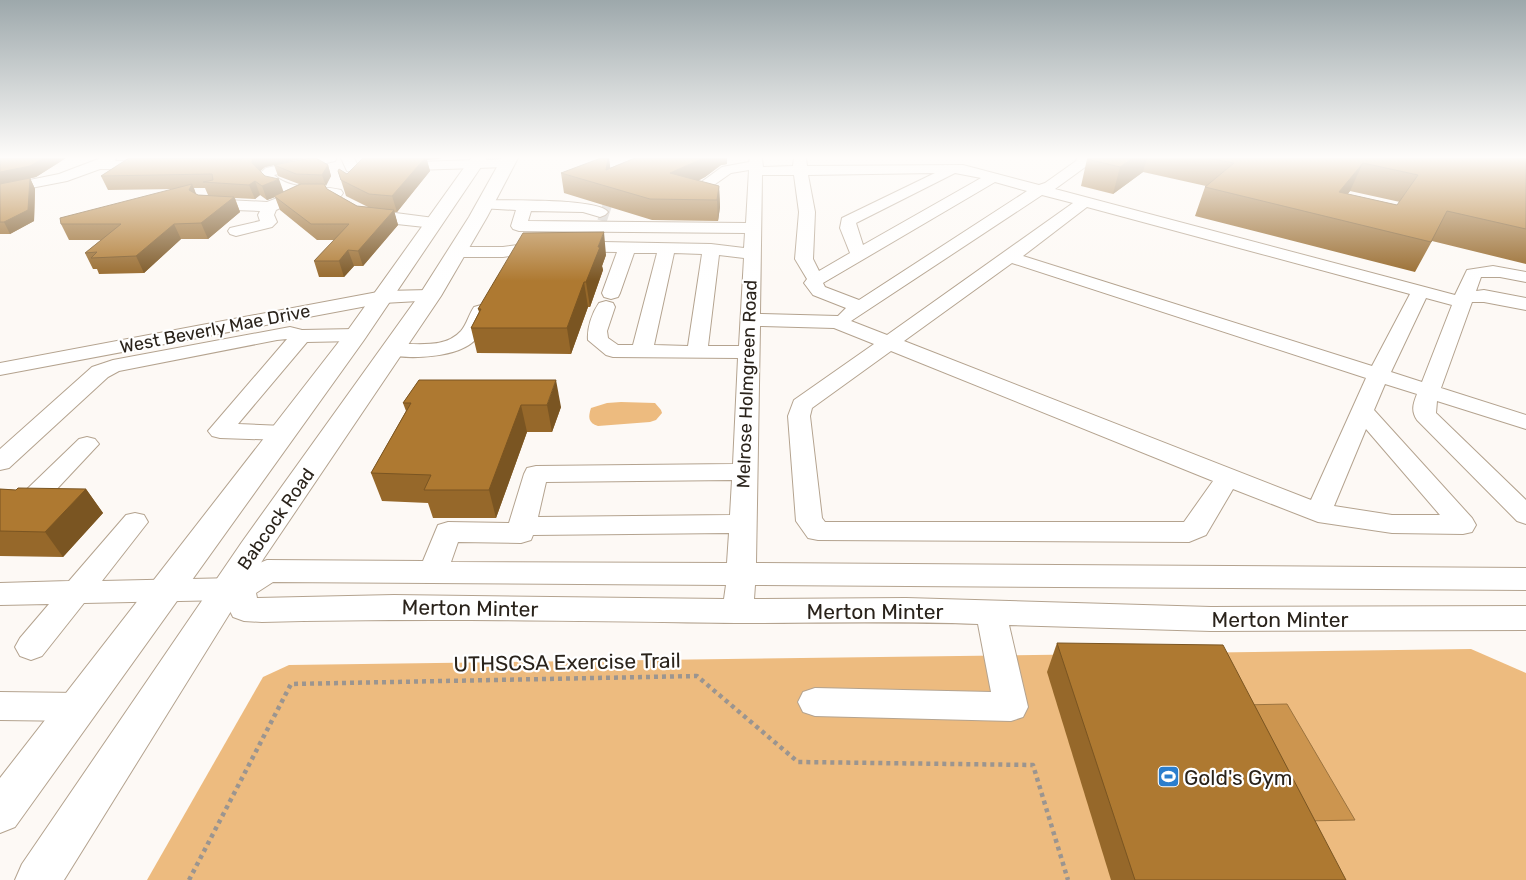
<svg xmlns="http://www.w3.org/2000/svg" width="1526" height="880" viewBox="0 0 1526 880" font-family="Rubik,sans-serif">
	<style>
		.green { fill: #edbb7f }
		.water { fill: #cc954f; stroke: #9b733f }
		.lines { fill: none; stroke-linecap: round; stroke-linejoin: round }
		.minor-tunnel { stroke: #d3cec9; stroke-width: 16; stroke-dasharray: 16 8; stroke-linecap: butt }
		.minor-casing { stroke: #b4a38f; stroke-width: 2 }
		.major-casing { stroke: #b4a38f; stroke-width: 2 }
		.path { stroke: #9b9590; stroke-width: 4.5; stroke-dasharray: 4 4; stroke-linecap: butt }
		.minor { fill: #fff; fill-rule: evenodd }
		.major { fill: #fff; fill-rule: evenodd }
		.wall { fill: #96682a; fill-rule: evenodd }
		.shaded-wall { fill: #7a5522 }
		.building { fill: #ae7931; stroke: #7a5522; fill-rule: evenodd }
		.labels { text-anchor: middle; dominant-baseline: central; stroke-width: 4.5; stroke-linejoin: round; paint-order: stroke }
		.street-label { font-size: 18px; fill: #2a231b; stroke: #fff }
		.near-street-label { font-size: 21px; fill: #2a231b; stroke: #fff }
		.near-poi-label { font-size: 21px; fill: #2a231b; stroke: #fff; text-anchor: start }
	</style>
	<rect width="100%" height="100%" fill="#fdf9f5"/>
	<g class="green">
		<path d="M621,402L655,403L661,410L662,413L656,420L650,422L598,426C588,423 588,417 591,408L607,403Z"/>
		<path d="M1471,649L1526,673V880H147L263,677L289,665Z"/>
	</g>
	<path class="water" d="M1287,704L1355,820L1306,821L1243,705Z"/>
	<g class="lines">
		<path class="minor-tunnel" d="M600,212L609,215"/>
		<defs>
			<g id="minor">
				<path d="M101,158H116L115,161H149L156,165L149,169H100L67,181L0,194V186L59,174Z"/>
				<path d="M314,158H337L335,161L274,175C293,192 318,184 341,190L343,193L341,196H306L276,210L274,215L277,222L272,227L236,236L230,234L228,231L230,228L260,221L258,215L260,211L206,209L201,207L198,204L201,201L206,199L267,202L290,193L271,188L258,175L266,168Z"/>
				<path d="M341,158H354L357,164L507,159L514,163L507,167L352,172L347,171Z"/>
				<path d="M750,158H762L763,167L793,166L794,158H806L807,166L963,165L1039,185L1045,183L1076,161L1077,158H1089L1088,165L1055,189L1455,295L1467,270L1493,266L1526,272V282L1500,277H1481L1476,291L1484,290L1526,298V310L1484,302H1472L1441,388L1526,415V429L1437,401L1436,413L1526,500V524L1517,521L1417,420C1411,411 1413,404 1417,394L1385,384L1374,410L1472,518L1476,525L1472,532L1463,534L1392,533L1318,522L1233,489L1206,535L1189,542L818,540L808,538L796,521L788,416L794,400L874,344L834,328L760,326L756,563L1526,568V590L755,585L754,599L906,598L1211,607L1526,606V630L1211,631L1009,625L1028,707L1023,717L1011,721L815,716L803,712L798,702L803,692L815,688L991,692L978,624C897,621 816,623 736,623C578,621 420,618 262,622L244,621L233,617L229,609L228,600L84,603L42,656L31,660L20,656L15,647L20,638L49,604L0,605V583L69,581L126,515L135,513L144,515L148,522L102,581L235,578L257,564L267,560L423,561L438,525L448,522L509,523L524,474L527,468L536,466L733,464L738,358L613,357L606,355L588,340C587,328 592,313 599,303L606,301L613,303L615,307L607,331L608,338L618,345H633L657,253H634L620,293L618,297L611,299L604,297L602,293L617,252L549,251L503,257H457L451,256L449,252L451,248L457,247H503L549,241L711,244L744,248L745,233L519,231L513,229L511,226L516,210L480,208L477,205L480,202L485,200C506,201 598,198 608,212L605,215L600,217L583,212L531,211L528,221L746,223L749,170L731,173L701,194H691L689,191L722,167L749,162ZM935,173L842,218L840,228L850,253L819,271L813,259L815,212L808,175ZM955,173L981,178L863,245L856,223ZM762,175H794L799,212L795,259L807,279L804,283L813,295L846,308L838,316L760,314ZM995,182L1027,191L859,300L825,287L823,283ZM1042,195L1073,203L887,335L851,321ZM1087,207L1410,294L1372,366L1023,256ZM674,253L702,254L688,346L654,345ZM719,255L744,258L739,346H708ZM1012,263L1366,378L1311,500L904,341ZM1426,298L1452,305L1422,382L1391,372ZM891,351L1213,481L1184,522H825L822,518L810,416L812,408ZM1366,429L1440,515H1392L1334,506ZM732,480L730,515L538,517L546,482ZM729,533L727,563L451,562L458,542L521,543L531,540L533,535ZM273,582L726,585L724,599L394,595L257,598L256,593Z"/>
				<path d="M365,209L434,218L440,220L442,223L440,226L434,228L369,221L359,217L357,214L359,211Z"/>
				<path d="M430,290L437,292L439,296L437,300L383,303L0,375V363L383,291Z"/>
				<path d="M481,305L488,307L491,311C486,320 482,331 476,339C459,358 409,360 386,354L383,350L386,346C409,340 442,352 461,331C467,324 469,314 474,307Z"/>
				<path d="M290,327L302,330L356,329L363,331L366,335L363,339L356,341L307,342L238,424L284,426L292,428L296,433L292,438L284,440L220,438L212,436L208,431L287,339L277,340L119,371L108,377L9,468L0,470V449L92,367L113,360Z"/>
				<path d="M87,437L95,439L99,444L40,507L31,510H0V492H24L79,439Z"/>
				<path d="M0,692L80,693L92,697L97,707L92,717L80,721L0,720Z"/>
			</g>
			<g id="major">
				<path d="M471,158H487L364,340L15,827L0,833V778L348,330Z"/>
				<path d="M502,158H518L487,217L441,296L264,558L64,880H15L22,864L242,542L420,294L469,217Z"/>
			</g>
		</defs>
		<use href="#minor" class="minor-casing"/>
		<use href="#major" class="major-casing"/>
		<path class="path" d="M189,880L291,684L697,676L798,762L1033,765L1068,880"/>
		<use href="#minor" class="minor"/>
		<use href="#major" class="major"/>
	</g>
	<g class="wall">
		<path d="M0,158H66L36,177L27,179L30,178L35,189L34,221L10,234H0Z"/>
		<path d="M129,158H305L265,167L260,171L283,192L299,184L278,176L274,165H328L331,176L325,186L327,189L357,206L368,207L346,196L338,171L347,174L376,158H441L439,159L427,160L430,171L397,212H394L398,225L363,266H354L344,277H319L314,261L334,240H317L280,210L275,197L267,200L260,195L255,199L235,198L240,212L208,239H181L144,273L99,274L97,269H93L85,253L101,240H69L61,224L175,189L108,190L101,176ZM194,188H205L208,195H198L196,194Z"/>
		<path d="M609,158L610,168L635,158H727V164L721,165L705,177L698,181L719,186L720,207L718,221L652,220L564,193L561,173Z"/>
		<path d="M1089,158H1526V264L1432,241L1415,272L1195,216L1205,187L1206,186L1143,172L1113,194L1081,186L1087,159ZM1350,191L1400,202L1397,205L1348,194Z"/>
		<path d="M606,255L602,266L603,270L590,307H588L571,354L477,353L471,328L479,312L478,309Z"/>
		<path d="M419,380L561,407L552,432H527L496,518H433L428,503L382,501L371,473L406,411L403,403Z"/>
		<path d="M0,489L16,490L86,489L103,513L63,557L0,556Z"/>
		<path d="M1057,643L1346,880H1111L1047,672Z"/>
	</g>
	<g class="shaded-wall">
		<path d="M44,158H66L36,177L0,184V172Z"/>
		<path d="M255,158H305L265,167L257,174L252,163V160Z"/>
		<path d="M425,158H426L430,171L397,212L392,196Z"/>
		<path d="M608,158H609L611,174L606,170Z"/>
		<path d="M704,158H727V164L721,165L705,177L672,193L670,173Z"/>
		<path d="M1133,158H1147L1143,172L1113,194L1120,167Z"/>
		<path d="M1363,163L1350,191L1329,217L1339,192Z"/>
		<path d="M328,165L331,176L326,186L322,175Z"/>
		<path d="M30,178L35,189L34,221L10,234L4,222Z"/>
		<path d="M279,179L284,193L274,196L275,197L267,200L262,186Z"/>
		<path d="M255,181L260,195L255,199L249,185Z"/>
		<path d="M192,184L198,199L189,190Z"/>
		<path d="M719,186L720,207L718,221L717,200Z"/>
		<path d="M234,197L240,212L208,239L201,223Z"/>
		<path d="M394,210L398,225L363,266L358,251Z"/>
		<path d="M174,224L181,239L144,273L136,256Z"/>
		<path d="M604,232L606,255L602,266L603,270L590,307L586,282L598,247Z"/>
		<path d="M348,250L354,266L344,277L339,261Z"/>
		<path d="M584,282L588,307L571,354L567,328Z"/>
		<path d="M556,380L561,407L552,432L547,405Z"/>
		<path d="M521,405L527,432L496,518L489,490Z"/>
		<path d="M86,489L103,513L63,557L45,532Z"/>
	</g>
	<g class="building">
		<path d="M0,158H44L30,166L0,172Z"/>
		<path d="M129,158L241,159L243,158H255L252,160V163L265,176L279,179L262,186L255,181L249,185L203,182L213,180L212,174L101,176Z"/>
		<path d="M310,158H316L328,165L322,175L296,174L274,165Z"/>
		<path d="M363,158H425L392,196L369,194L341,180L338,171L339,169L347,174Z"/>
		<path d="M601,158H608L606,170L635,158H704L670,173L719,186L717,200L650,199L561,173Z"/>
		<path d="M1089,158H1133L1120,167L1087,159Z"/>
		<path d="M1208,158H1526V229L1447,211L1431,242L1205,187L1234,163ZM1363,163L1418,175L1397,205L1339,192Z"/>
		<path d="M30,178L28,210L4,222H0V184Z"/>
		<path d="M192,184L189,190L198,195L234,197L201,223L174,224L136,256L91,258L97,252L85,253L121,224H61L60,218Z"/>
		<path d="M301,184H324L327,189L357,206L394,210L358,251L348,250L339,261H314L349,224H311L274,196Z"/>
		<path d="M604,232L598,247H600L586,282H584L567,328H471L481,309H478L523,233Z"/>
		<path d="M419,380H556L547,405H521L489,490H424L431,475L371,473L411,403H403Z"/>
		<path d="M18,488L86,489L45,532L0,531V489L16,490Z"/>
		<path d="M1057,643L1223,645L1346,880H1135Z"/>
	</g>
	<linearGradient id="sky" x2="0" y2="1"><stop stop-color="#9da8ab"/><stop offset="0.56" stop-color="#fefcfa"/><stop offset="1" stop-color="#fefcfa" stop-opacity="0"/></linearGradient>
	<rect width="1526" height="281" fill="url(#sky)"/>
	<defs>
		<symbol id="stadium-square" viewBox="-11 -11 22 22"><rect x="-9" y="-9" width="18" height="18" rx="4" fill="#2b7ecd" stroke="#fff"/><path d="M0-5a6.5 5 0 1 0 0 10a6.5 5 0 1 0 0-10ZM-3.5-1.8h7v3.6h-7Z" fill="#fff"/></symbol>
	</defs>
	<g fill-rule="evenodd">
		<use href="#stadium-square" x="1156" y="764" width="25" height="25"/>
	</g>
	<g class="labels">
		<g class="street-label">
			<text transform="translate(215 329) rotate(-11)">West Beverly Mae Drive</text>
			<text transform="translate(747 384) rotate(-88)">Melrose Holmgreen Road</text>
			<text transform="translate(276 519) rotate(-55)">Babcock Road</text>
		</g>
		<g class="near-street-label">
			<text transform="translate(470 608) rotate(1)">Merton Minter</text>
			<text x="875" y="611">Merton Minter</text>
			<text x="1280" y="619">Merton Minter</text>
			<text transform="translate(567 662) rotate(-1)">UTHSCSA Exercise Trail</text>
		</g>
		<g class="near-poi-label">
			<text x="1184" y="777">Gold's Gym</text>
		</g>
	</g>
</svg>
